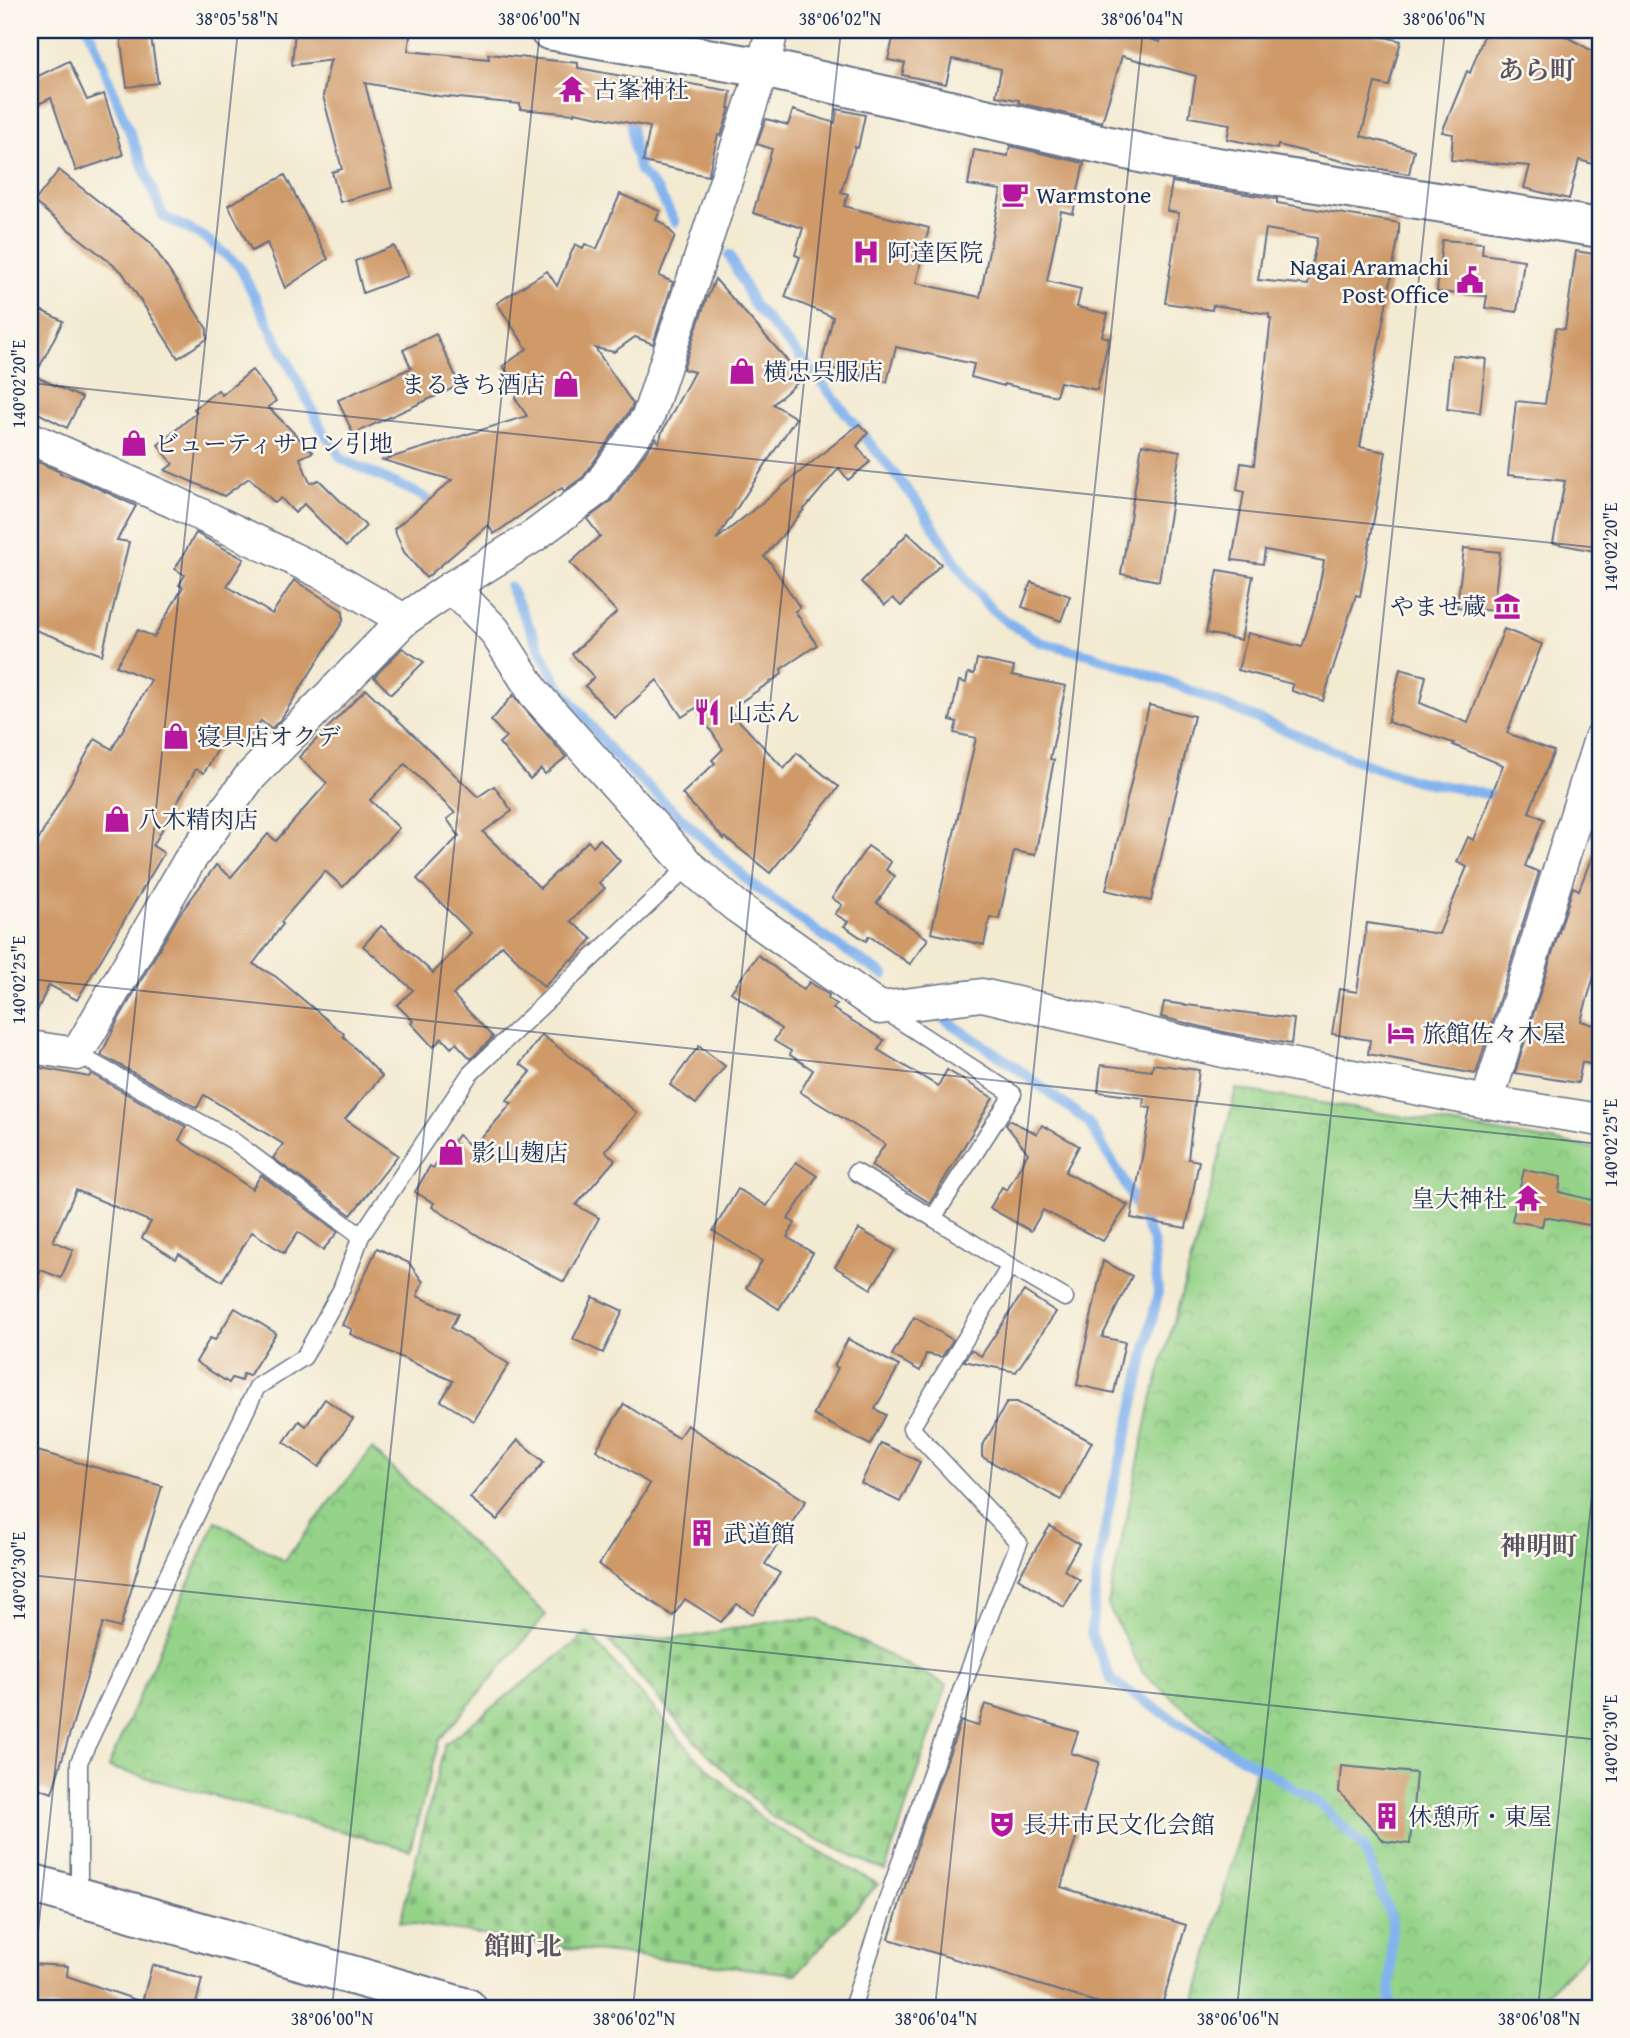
<svg xmlns="http://www.w3.org/2000/svg" width="1630" height="2038" viewBox="0 0 1630 2038" font-family="'Gentium Book Plus','Noto Serif JP',serif">
	<style>
		.cemetery { fill: url(#cemetery-stones); stroke: #588174; stroke-width: 2 }
		.park { fill: url(#park-crowns); stroke: #588174; stroke-width: 2 }
		.lines { fill: none; stroke-linecap: round; stroke-linejoin: round }
		.stream { stroke: #82b3ee; stroke-width: 10 }
		.building { fill: #cf9968; fill-rule: evenodd }
		.lane-casing { stroke: #677087; stroke-width: 19 }
		.street-casing { stroke: #677087; stroke-width: 35 }
		.secondary-casing { stroke: #677087; stroke-width: 42 }
		.highway-casing { stroke: #677087; stroke-width: 42 }
		.lane { stroke: #fff; stroke-width: 16 }
		.street { stroke: #fff; stroke-width: 32 }
		.secondary { stroke: #fff; stroke-width: 38 }
		.highway { stroke: #fff; stroke-width: 38 }
		.ticks { fill: none; stroke: #1b2f5e; stroke-width: 2; stroke-opacity: 0.45 }
		.labels { text-anchor: middle; dominant-baseline: central; stroke-width: 5; stroke-linejoin: round; paint-order: stroke }
		.poi-label { font-size: 24px; fill: #1b2f5e; stroke: #fbf7ec; text-anchor: start }
		.neighbourhood-label { font-size: 26px; font-weight: bold; fill: #5a5462; stroke: #fbf7ec }
		.neatline { fill: none; stroke: #1b2f5e; stroke-width: 2.5 }
		.ticks-label { font-size: 18px; text-anchor: middle; fill: #1b2f5e }
	</style>
	<defs>
		<pattern id="cemetery-stones" width="16" height="16" patternUnits="userSpaceOnUse" patternTransform="scale(1.75)"><rect width="16" height="16" fill="#95d389"/><path d="M2 7V4a2 2 0 0 1 4 0v3zM10 15v-3a2 2 0 0 1 4 0v3z" fill="#80b579"/></pattern>
		<pattern id="park-crowns" width="20" height="18" patternUnits="userSpaceOnUse" patternTransform="scale(1.75)"><rect width="20" height="18" fill="#95d389"/><path d="M2 6a3 3 0 1 1 6 0M12 15a3 3 0 1 1 6 0" fill="none" stroke="#80b579"/></pattern>
	</defs>
	<rect width="100%" height="100%" fill="#fbf7ec"/>
	<filter id="ink" filterUnits="userSpaceOnUse"><feTurbulence type="fractalNoise" baseFrequency=".0143" numOctaves="2"/><feDisplacementMap in="SourceGraphic" scale="14" xChannelSelector="R" yChannelSelector="G"/><feConvolveMatrix kernelMatrix="1 2 1 2 8 2 1 2 1" color-interpolation-filters="sRGB"/></filter>
	<filter id="wash" filterUnits="userSpaceOnUse"><feTurbulence type="fractalNoise" baseFrequency=".00686" numOctaves="4" result="noise"/><feDisplacementMap in="SourceGraphic" scale="28" xChannelSelector="R" yChannelSelector="G"/><feGaussianBlur stdDeviation="1.57" result="paint"/><feColorMatrix in="noise" values="0 0 0 0 0 0 0 0 0 0 0 0 0 0 0 0 0 1.4 0 .05"/><feComposite in="paint" operator="in"/></filter>
	<g filter="url(#wash)">
		<rect width="100%" height="100%" fill="#f3ead2"/>
		<g class="cemetery">
			<path d="M816,1619L947,1685L885,1871L773,1818L696,1742L609,1641L691,1637L775,1620Z"/>
			<path d="M588,1633L693,1754L767,1823L878,1884L796,1974L559,1947L400,1922L445,1744Z"/>
		</g>
		<g class="park">
			<path d="M1236,1089L1600,1149V1941L1545,1995L1542,2008H1194L1256,1769L1143,1673L1108,1605L1150,1406L1214,1179Z"/>
			<path d="M372,1449L546,1615L439,1740L410,1850L108,1767L216,1521L284,1561Z"/>
		</g>
		<g class="lines">
			<g class="stream">
				<path d="M89,30L163,216L204,237L239,266L322,429L342,459L417,493L439,506"/>
				<path d="M632,111L631,126L634,150L640,171L658,191L675,222"/>
				<path d="M729,255L754,305L809,367L921,507L972,587L989,607L1007,622L1040,642L1088,654L1167,681L1363,763L1414,780L1502,797"/>
				<path d="M510,587L555,680L613,754L753,885L826,938L884,975"/>
				<path d="M1581,823L1592,826L1600,834"/>
				<path d="M941,1017L1010,1063L1088,1122L1121,1176L1153,1241L1158,1293L1131,1418L1112,1492L1098,1567L1091,1634L1112,1681L1176,1721L1271,1774L1321,1805L1363,1846L1392,1921L1390,2008"/>
			</g>
		</g>
		<g id="blocks">
			<g class="building">
				<path d="M133,30H150L158,83L127,87L120,36Z"/>
				<path d="M295,30H411L408,51L489,59L488,54L578,63V68L649,81L650,77L731,91L728,108H730L721,136L718,135L708,176L643,162L650,127L574,112V114L520,109V104L438,96L365,83L392,188L340,202L332,172L342,169L323,96L330,61L333,60L292,65Z"/>
				<path d="M895,30H1070L1107,41L1111,30H1120L1160,42L1163,30H1244L1268,36L1270,30H1356L1401,41L1389,86L1375,83L1361,136L1414,150L1409,174L1358,165L1278,145L1277,149L1227,139L1230,124L1189,117L1196,76L1122,56L1102,122L1019,103V100L996,96L1001,69L952,59L946,84L902,75L905,63L888,60Z"/>
				<path d="M1486,30H1554L1600,55V135L1593,164L1579,160L1569,199L1524,188L1530,166L1451,160L1453,134L1442,132L1467,71L1470,73Z"/>
				<path d="M69,61L87,100L104,94L123,155L76,171L51,98L30,108V80Z"/>
				<path d="M837,109L865,115L858,148L855,147L841,192L848,194L844,206L929,228L916,283L980,297L1001,190L968,185L974,150L1008,156L1010,146L1084,163L1073,214L1061,211L1047,281L1081,289L1077,307L1108,314L1102,336L1109,338L1097,390L1060,382L1056,396L1004,384V386L971,377L974,364L896,347L887,382L821,366L833,317L785,297L800,257L795,255L803,228L753,213L772,149L757,144L766,119L788,125L793,110L835,123Z"/>
				<path d="M59,170L151,243L207,329V339L178,358L122,272L34,202Z"/>
				<path d="M285,175L328,259L285,288L267,243L252,251L228,205Z"/>
				<path d="M1172,182L1277,199V203L1399,223V234L1360,447L1386,452L1360,596L1356,595L1323,701L1292,691V684L1238,670L1248,633L1302,647L1316,603L1324,561L1265,550L1263,564L1232,560L1244,492L1237,490L1241,463L1254,465L1271,318H1269V314L1213,305L1212,310L1165,303L1179,213L1167,211ZM1266,229L1317,238L1308,285L1258,280Z"/>
				<path d="M620,194L660,211L656,220L664,224L675,236L659,276L673,282L653,344L635,337L614,352L595,348L633,404L631,409L583,477L564,491L562,488L537,504L494,534L488,525L426,578L404,552L394,529L452,480L383,460L527,416L515,398L522,393L503,366L527,349L497,303L547,271L557,286L575,244L583,248L585,244L597,249Z"/>
				<path d="M1442,240L1483,243L1482,254L1524,260L1517,312L1485,308L1487,296L1437,292Z"/>
				<path d="M394,246L408,276L363,293L355,261Z"/>
				<path d="M1576,251L1600,255V552L1553,543L1565,481L1508,475L1516,401L1545,404L1556,328L1565,329Z"/>
				<path d="M715,279L803,378L773,404L796,418L716,540L859,424L868,433L857,446L870,462L848,480L839,468L764,557L770,562L800,608L795,611L817,645L781,669L782,674L729,710L784,769L797,753L839,787L770,873L725,837L724,839L682,794L715,763L712,760L723,749L696,708L682,717L657,680L615,718L585,686L594,677L572,654L617,612L570,563L600,536L587,519L611,501L656,438L659,443L662,432L694,372L683,369L707,297H708Z"/>
				<path d="M30,305L63,321L35,376L82,398L67,428L30,409Z"/>
				<path d="M436,334L460,385L353,434L338,400L411,368L403,350Z"/>
				<path d="M1452,355L1486,359L1480,413L1447,409Z"/>
				<path d="M252,370L276,401L268,407L313,452L300,458L310,483L319,480L366,526L346,547L304,504L295,513L281,498L275,503L249,478L224,496L165,470L173,464L158,445L197,412L194,409L218,390L222,395Z"/>
				<path d="M1142,444L1180,451L1159,581L1121,574Z"/>
				<path d="M30,461L41,463L60,472V474L78,479L136,506L117,540L129,542L102,655L30,628Z"/>
				<path d="M196,533L244,559L227,586L272,614L294,580L343,611V621L281,719L271,729L261,721L240,749L225,737L204,773L196,769L153,846L164,853L77,1000L49,985L30,1026V855L95,739L112,749L151,680L116,666L138,630L154,637L183,587L179,585L185,575L175,569Z"/>
				<path d="M908,533L941,564L901,606L893,598L885,605L861,582Z"/>
				<path d="M1464,548L1500,552L1493,611L1457,607Z"/>
				<path d="M1218,570L1253,576L1241,640L1206,633Z"/>
				<path d="M1031,582L1070,596L1061,621L1022,607Z"/>
				<path d="M1504,629L1542,644L1507,733L1554,751L1529,812L1544,819L1525,866L1539,872L1476,1074L1368,1054L1370,1040L1332,1034L1339,989L1357,992L1367,923L1439,934L1467,867L1457,862L1468,837L1474,840L1503,765L1453,745L1454,743L1388,722L1400,669L1426,676L1420,703L1468,723Z"/>
				<path d="M402,648L424,662L391,694L374,677Z"/>
				<path d="M977,659L1014,667L1012,675L1066,686L1050,759L1054,760L1035,855L1014,851L999,919L990,917L984,945L931,933L976,738L954,733L957,722L950,720L959,681L966,683L968,673L974,674Z"/>
				<path d="M366,689L478,797L494,786L512,811L483,832L540,888L588,841L593,846L600,839L620,861L599,883L605,888L571,921L592,939L573,960L571,959L544,987L502,945L453,995L493,1037L471,1059L456,1043L451,1048L442,1038L433,1047L411,1023L413,1021L397,1005L413,990L363,946L381,926L433,973L471,933L417,879L459,836L447,819L455,813L405,764L370,800L399,828L343,887L325,871L281,922L283,924L253,964L275,976L344,1034L343,1036L382,1076L345,1119L398,1155L351,1215L273,1158L283,1144L204,1095L197,1108L101,1055L117,1022L179,915L216,865L231,877L268,834L276,841L327,783L299,757Z"/>
				<path d="M513,695L566,757L545,774L541,769L530,779L499,743L506,737L491,721Z"/>
				<path d="M1149,705L1194,716L1151,901L1106,890Z"/>
				<path d="M1598,840H1600V955L1581,1021L1600,1027V1067L1582,1062L1578,1083L1515,1073L1573,887L1579,890Z"/>
				<path d="M868,846L891,862L886,870L895,876L877,903L928,939L910,964L869,936L866,941L844,926L848,922L835,914L842,905L832,898Z"/>
				<path d="M758,955L804,990L809,982L829,995L828,999L837,1004L833,1009L884,1040L878,1050L938,1086L947,1070L993,1098L930,1203L871,1166L885,1144L800,1092L813,1070L790,1055L791,1051L774,1041L781,1029L731,992Z"/>
				<path d="M1164,1002L1294,1019L1291,1044L1227,1033L1161,1017Z"/>
				<path d="M542,1035L587,1069L637,1113L605,1151L615,1160L576,1205L599,1218L564,1282L487,1241L432,1207L434,1203L415,1192L430,1166L433,1168L458,1135L473,1148L512,1103L506,1101L531,1072L520,1064Z"/>
				<path d="M699,1046L725,1066L696,1104L670,1085Z"/>
				<path d="M1153,1064L1199,1070L1188,1159L1199,1161L1186,1228L1131,1218L1151,1108L1143,1107L1144,1098L1098,1092L1101,1065L1152,1071Z"/>
				<path d="M30,1066L89,1077L91,1074L186,1127L179,1140L252,1189L261,1175L338,1232L323,1250L298,1232L284,1253L252,1232L222,1281L179,1254L176,1259L142,1238L151,1222L76,1190L53,1241L73,1250L61,1278L41,1270L30,1295Z"/>
				<path d="M1009,1120L1037,1134L1042,1125L1079,1146L1065,1172L1128,1205L1103,1241L1043,1210L1031,1231L990,1208L1002,1187L1007,1190L1028,1153L1006,1125Z"/>
				<path d="M796,1162L817,1176L788,1219L795,1223L787,1237L813,1253L779,1309L746,1288L762,1261L713,1231L738,1189L767,1206Z"/>
				<path d="M1524,1170L1561,1177L1559,1192L1600,1202V1227L1544,1217L1542,1226L1512,1221Z"/>
				<path d="M859,1229L895,1250L871,1289L835,1267Z"/>
				<path d="M377,1248L409,1263L423,1282L417,1296L458,1314L451,1328L509,1364L474,1421L441,1401L453,1381L350,1334L352,1329L342,1325Z"/>
				<path d="M1103,1261L1132,1276L1102,1337L1125,1342L1114,1393L1077,1385Z"/>
				<path d="M1024,1291L1056,1312L1016,1372L964,1361L971,1350L981,1356Z"/>
				<path d="M593,1297L623,1311L603,1353L573,1339Z"/>
				<path d="M235,1308L276,1333L249,1376L243,1374L241,1381L232,1378L229,1383L196,1362L210,1338L215,1340Z"/>
				<path d="M914,1317L953,1340L942,1357L926,1354L920,1371L892,1355Z"/>
				<path d="M848,1339L899,1366L875,1409L886,1415L870,1445L813,1415L838,1368L834,1366Z"/>
				<path d="M325,1399L353,1419L319,1467L284,1442L299,1421L306,1426Z"/>
				<path d="M1007,1402H1017L1092,1442L1061,1500L982,1457V1447Z"/>
				<path d="M624,1404L678,1438L687,1425L806,1501L765,1564L780,1573L753,1614L737,1604L721,1622L685,1599L673,1616L599,1565L650,1484L596,1450Z"/>
				<path d="M518,1440L544,1462L497,1520L470,1498Z"/>
				<path d="M881,1443L920,1462L900,1502L861,1483Z"/>
				<path d="M30,1449L162,1486L120,1628L103,1623L52,1793L30,1785Z"/>
				<path d="M1050,1526L1079,1544L1064,1570L1080,1580L1064,1607L1018,1578Z"/>
				<path d="M985,1704L1078,1732L1071,1753L1099,1762L1061,1887L1186,1925L1161,2008H1115L889,1939L923,1827L961,1721L978,1726Z"/>
				<path d="M1341,1766L1416,1773L1410,1844L1384,1841L1339,1792Z"/>
				<path d="M30,1964L68,1966L67,1976L142,2002L152,1965L202,1979L195,2008H30Z"/>
			</g>
		</g>
	</g>
	<g filter="url(#ink)">
		<use href="#blocks" fill-opacity="0" stroke="#677087" stroke-width="2"/>
		<g class="lines">
			<defs>
				<g id="lane">
					<path d="M77,1054L232,1140L361,1236"/>
					<path d="M856,1172L933,1218"/>
					<path d="M1010,1266L1065,1298"/>
					<path d="M79,1896V1762L257,1387L304,1357L341,1290L361,1236L470,1074L689,866"/>
					<path d="M852,2008C902,1851 956,1696 1019,1543L911,1428L1010,1266L933,1218L1013,1094L882,1009"/>
				</g>
				<g id="street">
					<path d="M30,438L174,502L327,575L404,620"/>
					<path d="M452,587L494,630L535,694L689,866L736,906L880,1008L982,995L1223,1051L1487,1102L1600,1120"/>
					<path d="M30,1047L77,1054L189,861L249,778L404,620L452,587L534,536L596,490L648,417L763,68L772,30"/>
					<path d="M1487,1102L1600,739"/>
				</g>
				<path id="secondary" d="M549,30L763,68L1167,159L1600,228"/>
				<path id="highway" d="M30,1883L467,2008"/>
			</defs>
			<use href="#lane" class="lane-casing"/>
			<use href="#street" class="street-casing"/>
			<use href="#secondary" class="secondary-casing"/>
			<use href="#highway" class="highway-casing"/>
			<use href="#lane" class="lane"/>
			<use href="#street" class="street"/>
			<use href="#secondary" class="secondary"/>
			<use href="#highway" class="highway"/>
		</g>
	</g>
	<path class="ticks" d="M30,383L1600,548M30,979L1600,1144M30,1575L1600,1740M30,2008L238,30M332,2008L540,30M633,2008L841,30M935,2008L1143,30M1237,2008L1445,30M1538,2008L1600,1419"/>
	<defs>
		<symbol id="temple-bare" viewBox="-9 -9 18 18"><path d="M0-6L5-2H3V0L6.5 2.5H4V6H1.5V3h-3V6H-4V2.5H-6.5L-3 0V-2H-5Z" fill="#b5179e" stroke="#fbf7ec" stroke-width="2.5" paint-order="stroke"/></symbol>
		<symbol id="cafe-bare" viewBox="-9 -9 18 18"><path d="M-5.5-4.5H6V0H3Q3 3.5 0 3.5H-2.5Q-5.5 3.5-5.5 0ZM3-3.2v2h1.7v-2ZM-6 4.5H4V6H-6Z" fill="#b5179e" stroke="#fbf7ec" stroke-width="2.5" paint-order="stroke"/></symbol>
		<symbol id="hospital-bare" viewBox="-9 -9 18 18"><path d="M-5-5h3v3.5h4V-5h3V5h-3V1.5h-4V5h-3Z" fill="#b5179e" stroke="#fbf7ec" stroke-width="2.5" paint-order="stroke"/></symbol>
		<symbol id="civic-bare" viewBox="-9 -9 18 18"><path d="M-.6-6.5H3V-4.5H.6V-3L4-1V1h2V6H-6V1h2V-1L-.6-3ZM-1.2 2.5V6h2.4V2.5Z" fill="#b5179e" stroke="#fbf7ec" stroke-width="2.5" paint-order="stroke"/></symbol>
		<symbol id="shop-bare" viewBox="-9 -9 18 18"><path d="M-5-2.5h2.3a2.7 3.5 0 0 1 5.4 0H5L5.5 6h-11ZM-1.5-2.5h3a1.5 2.3 0 0 0-3 0Z" fill="#b5179e" stroke="#fbf7ec" stroke-width="2.5" paint-order="stroke"/></symbol>
		<symbol id="museum-bare" viewBox="-9 -9 18 18"><path d="M0-6L6-3V-2H-6V-3ZM-5-1h2V3h-2ZM-1-1h2V3h-2ZM3-1h2V3H3ZM-6 4H6V6H-6Z" fill="#b5179e" stroke="#fbf7ec" stroke-width="2.5" paint-order="stroke"/></symbol>
		<symbol id="restaurant-bare" viewBox="-9 -9 18 18"><path d="M-5-6h1v4h1v-4h1v4h1v-4h1v5L-1.5 .5V6h-2V.5L-5-1ZM5-6V6H3V1.5H1.5Q1.5-4 5-6Z" fill="#b5179e" stroke="#fbf7ec" stroke-width="2.5" paint-order="stroke"/></symbol>
		<symbol id="hotel-bare" viewBox="-9 -9 18 18"><path d="M-6-4.5h1.5V1H6V5H4.5V3h-9V5H-6ZM-4 0a1.8 1.8 0 1 1 3.6 0ZM.5 0V-2.5h3Q6-2.5 6 0Z" fill="#b5179e" stroke="#fbf7ec" stroke-width="2.5" paint-order="stroke"/></symbol>
		<symbol id="building-bare" viewBox="-9 -9 18 18"><path d="M-4-6H4V6H1V3H-1V6H-4ZM-2.5-4.3h1.7v1.8h-1.7ZM.8-4.3h1.7v1.8H.8ZM-2.5-1h1.7V.8h-1.7ZM.8-1h1.7V.8H.8Z" fill="#b5179e" stroke="#fbf7ec" stroke-width="2.5" paint-order="stroke"/></symbol>
		<symbol id="theatre-bare" viewBox="-9 -9 18 18"><path d="M-5-5.5Q0-4 5-5.5V0Q5 5 0 6Q-5 5-5 0ZM-3.3-2.5H-1v1.5H-3.3ZM1-2.5H3.3v1.5H1ZM-2.8 1Q0 5.5 2.8 1Z" fill="#b5179e" stroke="#fbf7ec" stroke-width="2.5" paint-order="stroke"/></symbol>
	</defs>
	<g fill-rule="evenodd">
		<use href="#temple-bare" x="553" y="70" width="38" height="38"/>
		<use href="#cafe-bare" x="996" y="175" width="38" height="38"/>
		<use href="#hospital-bare" x="847" y="233" width="38" height="38"/>
		<use href="#civic-bare" x="1451" y="261" width="38" height="38"/>
		<use href="#shop-bare" x="723" y="352" width="38" height="38"/>
		<use href="#shop-bare" x="547" y="365" width="38" height="38"/>
		<use href="#shop-bare" x="115" y="424" width="38" height="38"/>
		<use href="#museum-bare" x="1488" y="587" width="38" height="38"/>
		<use href="#restaurant-bare" x="688" y="693" width="38" height="38"/>
		<use href="#shop-bare" x="157" y="717" width="38" height="38"/>
		<use href="#shop-bare" x="98" y="800" width="38" height="38"/>
		<use href="#hotel-bare" x="1382" y="1014" width="38" height="38"/>
		<use href="#shop-bare" x="432" y="1133" width="38" height="38"/>
		<use href="#temple-bare" x="1509" y="1179" width="38" height="38"/>
		<use href="#building-bare" x="683" y="1514" width="38" height="38"/>
		<use href="#building-bare" x="1368" y="1797" width="38" height="38"/>
		<use href="#theatre-bare" x="983" y="1805" width="38" height="38"/>
	</g>
	<g class="labels">
		<g class="poi-label">
			<text x="593" y="89">古峯神社</text>
			<text x="1036" y="194">Warmstone</text>
			<text x="887" y="252">阿達医院</text>
			<text x="1449" y="266" text-anchor="end">Nagai Aramachi<tspan x="1449" dy="28">Post Office</tspan></text>
			<text x="763" y="371">横忠呉服店</text>
			<text x="545" y="384" text-anchor="end">まるきち酒店</text>
			<text x="155" y="443">ビューティサロン引地</text>
			<text x="1486" y="606" text-anchor="end">やませ蔵</text>
			<text x="728" y="712">山志ん</text>
			<text x="197" y="736">寝具店オクデ</text>
			<text x="138" y="819">八木精肉店</text>
			<text x="1422" y="1033">旅館佐々木屋</text>
			<text x="472" y="1152">影山麹店</text>
			<text x="1507" y="1198" text-anchor="end">皇大神社</text>
			<text x="723" y="1533">武道館</text>
			<text x="1408" y="1816">休憩所・東屋</text>
			<text x="1023" y="1824">長井市民文化会館</text>
		</g>
		<g class="neighbourhood-label">
			<text x="1537" y="69">あら町</text>
			<text x="1539" y="1545">神明町</text>
			<text x="523" y="1945">館町北</text>
		</g>
	</g>
	<rect width="1630" height="2038" fill="none" stroke="#fbf7ec" stroke-width="77"/>
	<rect x="38" y="38" width="1554" height="1962" class="neatline"/>
	<g class="ticks-label">
		<text x="237" y="25">38°05'58"N</text>
		<text x="539" y="25">38°06'00"N</text>
		<text x="840" y="25">38°06'02"N</text>
		<text x="1142" y="25">38°06'04"N</text>
		<text x="1444" y="25">38°06'06"N</text>
		<text transform="translate(19 384) rotate(-90)" y="6">140°02'20"E</text>
		<text transform="translate(1611 547) rotate(-90)" y="6">140°02'20"E</text>
		<text transform="translate(19 980) rotate(-90)" y="6">140°02'25"E</text>
		<text transform="translate(1611 1143) rotate(-90)" y="6">140°02'25"E</text>
		<text transform="translate(19 1576) rotate(-90)" y="6">140°02'30"E</text>
		<text transform="translate(1611 1739) rotate(-90)" y="6">140°02'30"E</text>
		<text x="332" y="2025">38°06'00"N</text>
		<text x="634" y="2025">38°06'02"N</text>
		<text x="936" y="2025">38°06'04"N</text>
		<text x="1238" y="2025">38°06'06"N</text>
		<text x="1539" y="2025">38°06'08"N</text>
	</g>
</svg>
